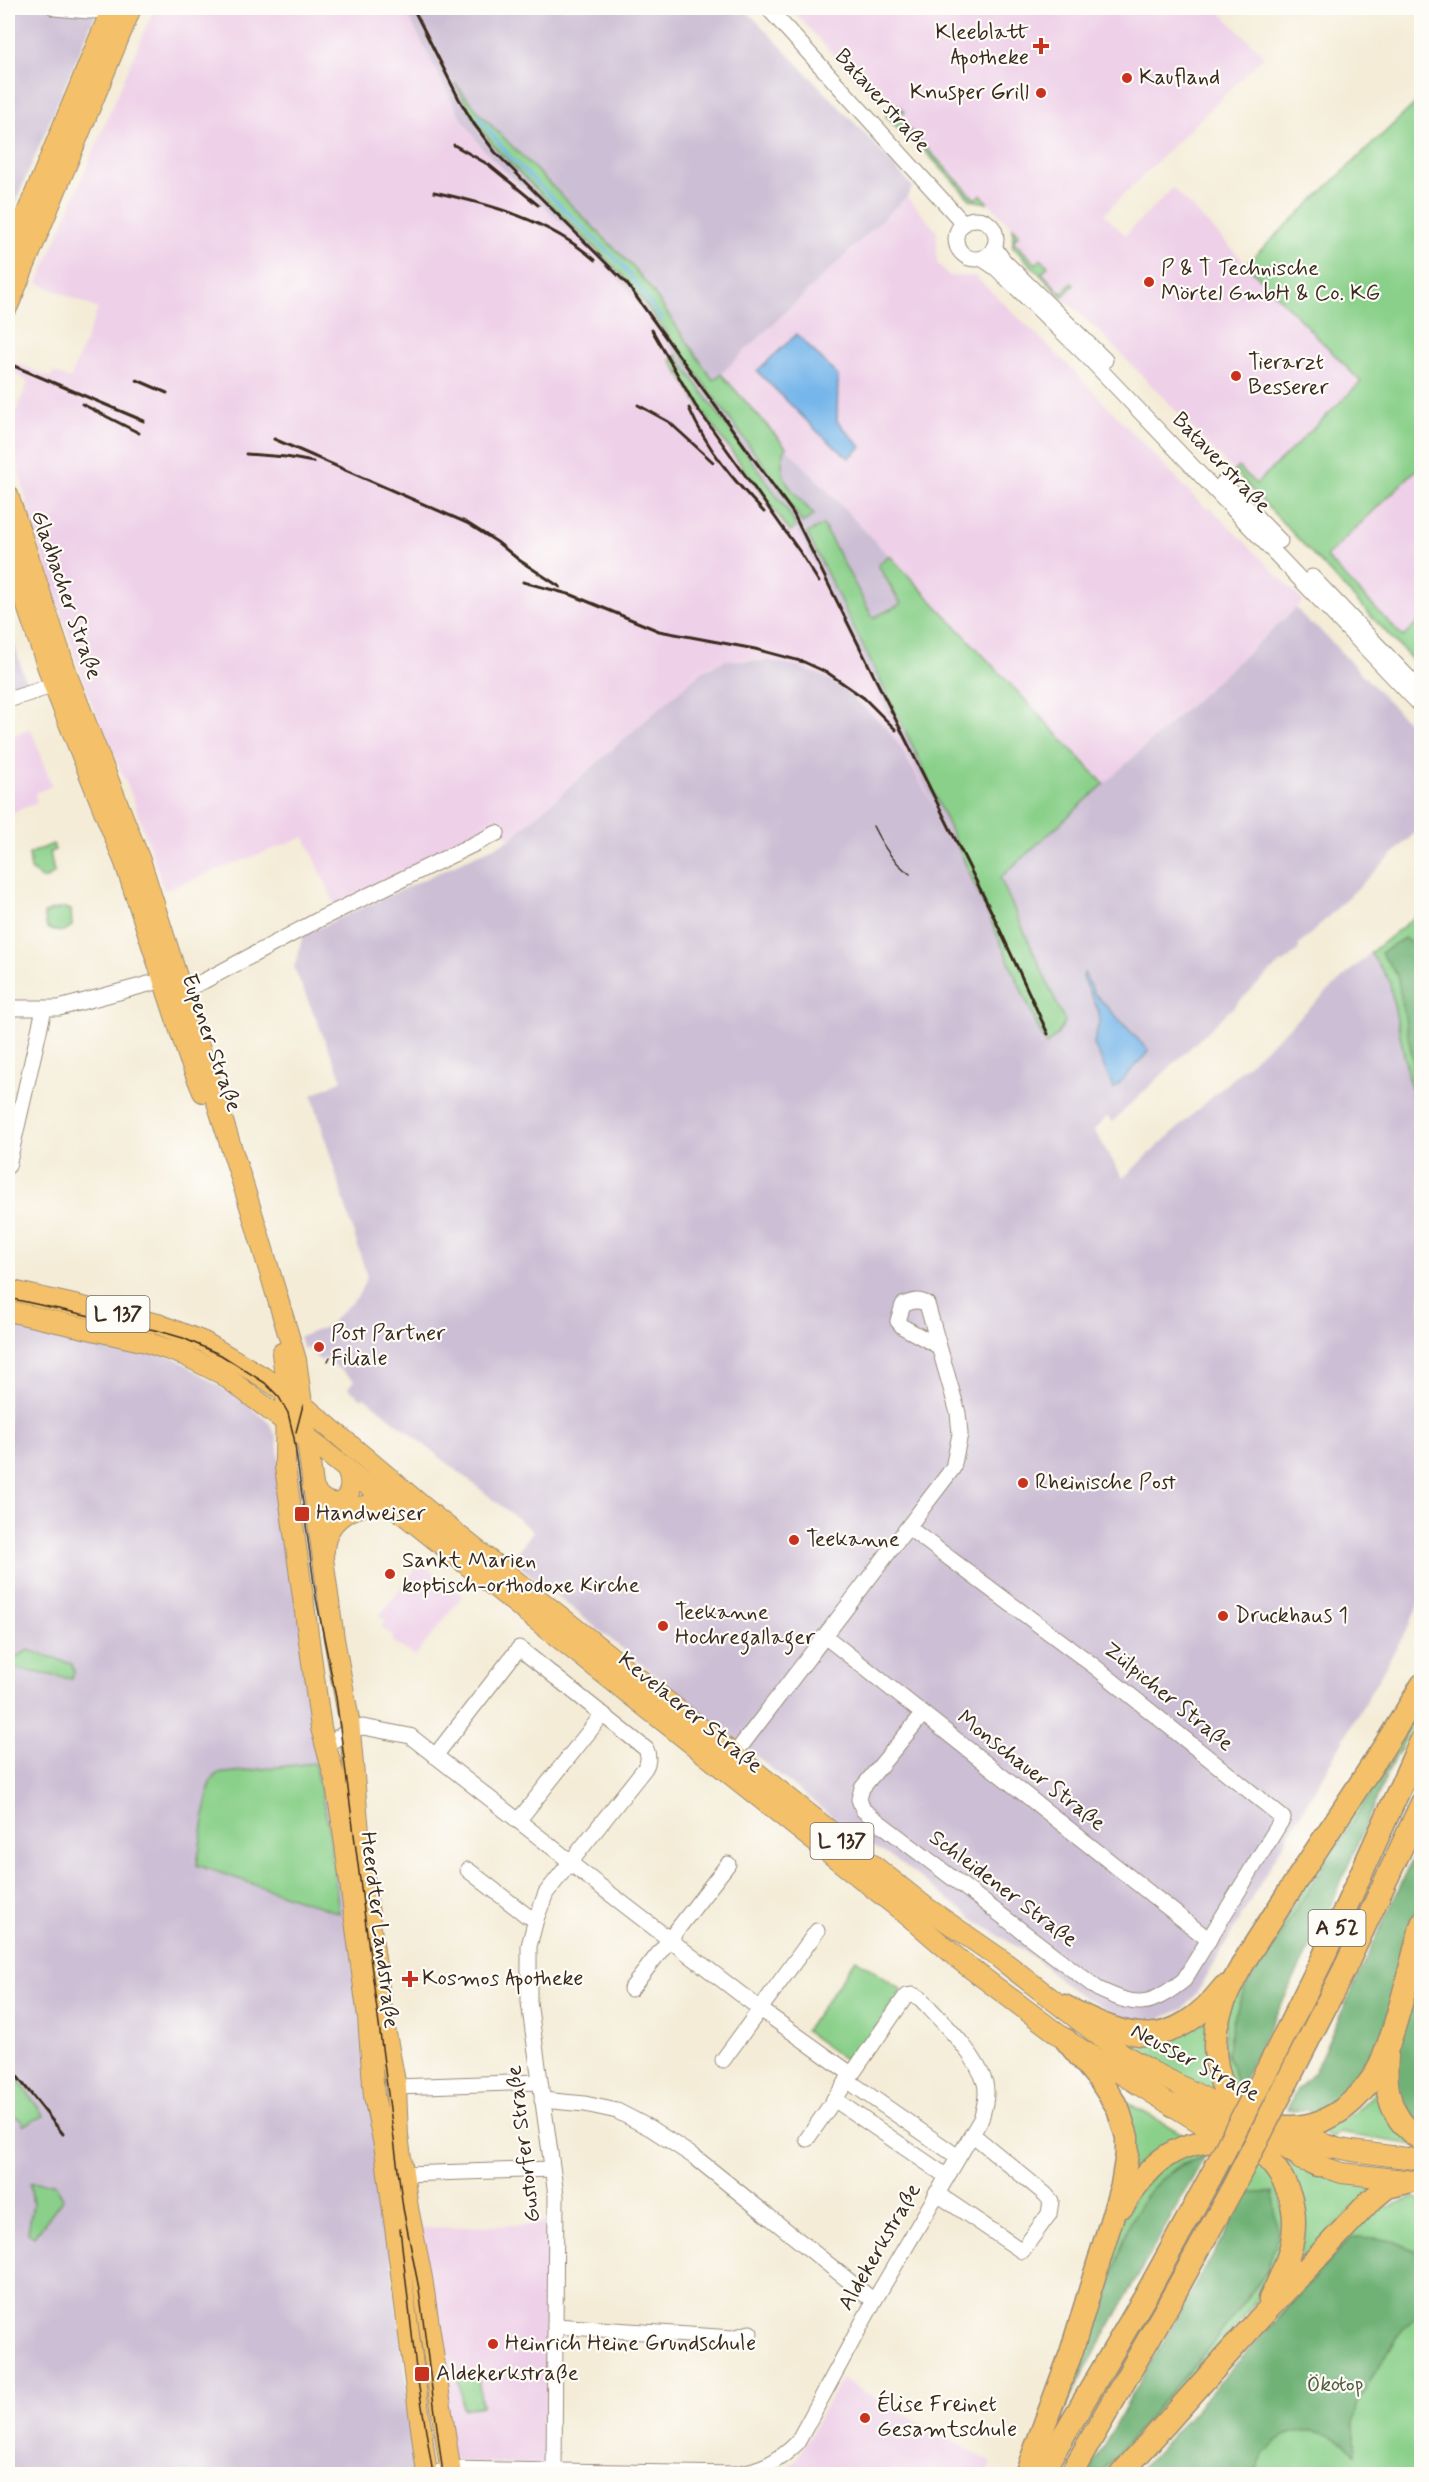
<svg xmlns="http://www.w3.org/2000/svg" width="1429" height="2482" viewBox="0 0 1429 2482" font-family="Mynerve,sans-serif">
	<style>
		.built { fill: #eed0e8 }
		.industrial { fill: #ccbed4 }
		.green { fill: #8ad08a; stroke: #627d54; stroke-width: 1.5 }
		.forest { fill: #6fb276; stroke: #556e4a; stroke-width: 1.5 }
		.water { fill: #76b6ea; stroke: #587084; stroke-width: 1.5 }
		.lines { fill: none; stroke-linecap: round; stroke-linejoin: round }
		.stream { stroke: #76b6ea; stroke-width: 3 }
		.minor-casing { stroke: #988b7a; stroke-width: 17 }
		.major-casing { stroke: #988b7a; stroke-width: 22 }
		.highway-casing { stroke: #988b7a; stroke-width: 25 }
		.minor { stroke: #fff; stroke-width: 15 }
		.major { stroke: #f4c16a; stroke-width: 20 }
		.highway { stroke: #f4c16a; stroke-width: 22 }
		.tram { stroke: #3b2a1e; stroke-width: 1.5 }
		.rail { stroke: #3b2a1e; stroke-width: 3 }
		.highway-bridge-casing { stroke: #988b7a; stroke-width: 25; stroke-linecap: butt }
		.highway-bridge { stroke: #f4c16a; stroke-width: 22 }
		.poi-dot { fill: #c8321e; stroke: #fdfcf7; stroke-width: 2 }
		.labels { text-anchor: middle; dominant-baseline: central; stroke-width: 4.5; stroke-linejoin: round; paint-order: stroke }
		.shield { fill: #fdfcf7; stroke: #75695f; stroke-width: 1.5 }
		.shield-label { font-size: 21px; font-weight: bold; fill: #3b2a1e }
		.poi-label { font-size: 22px; fill: #3b2a1e; stroke: #fdfcf7; text-anchor: start }
		.street-label { font-size: 22px; fill: #3b2a1e; stroke: #fdfcf7 }
		.park-label { font-size: 22px; fill: #535c3e; stroke: #fdfcf7 }
	</style>
	<rect width="100%" height="100%" fill="#fdfcf7"/>
	<filter id="ink" filterUnits="userSpaceOnUse"><feTurbulence type="fractalNoise" baseFrequency=".0167" numOctaves="2"/><feDisplacementMap in="SourceGraphic" scale="12" xChannelSelector="R" yChannelSelector="G"/><feConvolveMatrix kernelMatrix="1 2 1 2 8 2 1 2 1" color-interpolation-filters="sRGB"/></filter>
	<filter id="wash" filterUnits="userSpaceOnUse"><feTurbulence type="fractalNoise" baseFrequency=".008" numOctaves="4" result="noise"/><feDisplacementMap in="SourceGraphic" scale="24" xChannelSelector="R" yChannelSelector="G"/><feGaussianBlur stdDeviation="1.35" result="paint"/><feColorMatrix in="noise" values="0 0 0 0 0 0 0 0 0 0 0 0 0 0 0 0 0 1.4 0 .05"/><feComposite in="paint" operator="in"/></filter>
	<g filter="url(#wash)">
		<rect width="100%" height="100%" fill="#f4ecd7"/>
		<g class="built">
			<path d="M154,8H404L459,114L482,148L513,179L539,201L592,251L625,286L774,490L805,544L946,830L901,748L887,728L854,697L813,671L771,661L745,659L714,664L703,670L509,840L501,826L335,904L305,837L164,890L134,801L87,692L31,519L9,429L28,382L9,369L10,361L51,377L53,372L70,379L98,309L38,283Z"/>
			<path d="M790,8H1216L1264,56L1104,214L1125,235L1173,188L1361,382L1251,489L1100,332L1062,297L1074,285L1071,283L1061,293L1042,273L1048,266L1041,259L1036,264L1013,240L1019,234L981,195L975,200L898,118L904,112L879,90L872,96Z"/>
			<path d="M907,196L937,232V263L949,276H975L1066,363L1195,498L1208,510L1211,508L1303,601L1104,784L786,447L721,374Z"/>
			<path d="M1421,465V620L1404,637L1326,557Z"/>
			<path d="M31,729L52,786L35,793L37,803L8,814V737Z"/>
			<path d="M421,1563L463,1595L415,1657L393,1641V1636L381,1627L386,1621L379,1616Z"/>
			<path d="M550,2224L547,2459L540,2466L453,2461L422,2228Z"/>
			<path d="M841,2379L992,2463L987,2474H782L798,2457Z"/>
		</g>
		<g class="industrial">
			<path d="M8,8H98L8,220Z"/>
			<path d="M404,8H744L866,135L913,187L907,196L721,374L786,447L1104,784L1296,608L1310,624L1317,627L1421,736V827L1299,945V949L1284,963L1281,962L1112,1122L1107,1117L1094,1130L1123,1178L1370,953L1389,980L1421,1139V1598L1410,1624L1200,1988L1185,2008L1159,2019L1136,2022L1103,2008L1071,1989L1033,1957L979,1923L895,1859L873,1847L832,1817L512,1560L533,1531L364,1397L362,1399L348,1388L354,1380L324,1358L321,1361L315,1356L310,1348L304,1349L299,1337L326,1327L358,1296L367,1277L312,1095L342,1080L294,968L303,935L509,840L703,670L726,660L771,661L796,666L823,676L844,689L887,728L901,748L938,814L805,544L774,490L625,286L592,251L539,201L513,179L482,148L459,114Z"/>
			<path d="M8,623L26,683L23,686L8,691Z"/>
			<path d="M8,1316L65,1330L95,1341L155,1352L177,1359L246,1403L269,1423L276,1436L333,1803L419,2474H8Z"/>
		</g>
		<g class="green">
			<path d="M455,83L480,114L632,266L648,285L713,380L721,374L786,447C773,478 795,493 814,515L802,523L779,486L629,282L497,150L475,121Z"/>
			<path d="M1421,98V465L1326,557L1403,637L1421,620V669L1234,471L1238,467L1256,484L1361,382L1246,264Z"/>
			<path d="M898,105L904,112L898,118L975,199L981,195L988,202L986,203L971,200L923,149L903,134L886,116Z"/>
			<path d="M1013,228L1019,234L1013,241L1036,264L1041,259L1048,266L1042,273L1061,293L1072,283L1074,285L1062,297L1013,247Z"/>
			<path d="M676,355L790,514L796,527L790,532L707,418L671,360Z"/>
			<path d="M823,525L873,618L901,604L878,565L889,555L1104,784L1000,878L1065,1022L1057,1035L1046,1045L917,755L807,533Z"/>
			<path d="M53,844L55,850L50,852L54,873L49,877L42,879L31,870L29,854Z"/>
			<path d="M65,908L71,910L72,926C63,933 58,933 47,928L44,914L52,910Z"/>
			<path d="M1421,912V1139L1389,980L1370,953Z"/>
			<path d="M28,1650L72,1664L74,1671L72,1679L11,1668L15,1658Z"/>
			<path d="M1421,1703L1399,1752L1395,1756L1227,2054L1239,2089L1237,2094L1222,2069L1227,2009Z"/>
			<path d="M314,1763L328,1823L339,1913L197,1865L210,1782L217,1774Z"/>
			<path d="M856,1959L902,1990L854,2059L847,2061L805,2031Z"/>
			<path d="M1209,2013L1223,2098L1116,2039Z"/>
			<path d="M8,2065L44,2116L23,2125L22,2120L8,2113Z"/>
			<path d="M1382,2085L1421,2146L1339,2133L1334,2137L1316,2132C1348,2118 1359,2111 1382,2085Z"/>
			<path d="M1119,2098L1188,2137C1164,2140 1147,2156 1130,2173Z"/>
			<path d="M1200,2149L1205,2156L1178,2166L1152,2188L1127,2230L1078,2383L1064,2410L1062,2409L1117,2228L1137,2193L1163,2165Z"/>
			<path d="M1277,2158L1332,2176L1377,2184L1300,2261L1305,2229L1302,2203Z"/>
			<path d="M1260,2160L1277,2184L1286,2224L1278,2267L1243,2318L1109,2474H1100L1212,2344L1266,2273L1273,2192L1242,2194Z"/>
			<path d="M30,2183H54L63,2198L34,2237L28,2233L33,2204Z"/>
			<path d="M1413,2197L1421,2200V2474H1137L1238,2364L1375,2204L1388,2207Z"/>
			<path d="M478,2376L482,2406L463,2409L458,2378Z"/>
		</g>
		<g class="forest">
			<path d="M1404,938L1419,949L1417,981L1422,1003L1421,1105L1397,975L1381,953Z"/>
			<path d="M1395,1756L1332,1903L1239,2089L1227,2054L1233,2020L1245,1989Z"/>
			<path d="M1421,1841V1893L1381,2043L1355,2089L1315,2115L1307,2110H1287L1296,2091L1314,2072Z"/>
			<path d="M1421,1965V2132C1409,2119 1399,2102 1395,2084C1391,2061 1415,1991 1421,1965Z"/>
			<path d="M1205,2156L1078,2383L1127,2230C1146,2188 1162,2172 1205,2156Z"/>
			<path d="M1273,2192L1278,2236L1266,2273L1212,2344L1100,2474H1087L1230,2225L1242,2194Z"/>
			<path d="M1351,2237C1377,2237 1400,2240 1421,2254V2314L1403,2329L1369,2382L1357,2405L1354,2424L1356,2454C1321,2418 1271,2424 1255,2474H1137Z"/>
		</g>
		<g class="water">
			<path d="M797,334L838,376L837,421L861,447L849,458L820,434L757,371Z"/>
			<path d="M1084,973L1094,993L1149,1051L1114,1089L1094,1044L1099,1022V1012L1083,978Z"/>
		</g>
		<g class="lines">
			<path class="stream" d="M478,117L511,158L624,267L662,320"/>
		</g>
	</g>
	<g filter="url(#ink)">
		<g class="lines">
			<defs>
				<g id="minor">
					<path d="M55,8L89,11L111,10"/>
					<path d="M768,8L964,224"/>
					<circle cx="976" cy="239" r="20"/>
					<path d="M994,247L1004,261L1105,360"/>
					<path d="M981,258L996,268L1088,357L1422,707"/>
					<path d="M1223,483L1280,541"/>
					<path d="M1312,577L1422,692"/>
					<path d="M8,700L64,682"/>
					<path d="M8,1008H59L156,982L190,987L204,981L320,919L497,833"/>
					<path d="M8,1166L44,1009"/>
					<path d="M909,1528L1094,1666L1283,1818L1184,1980C1149,2007 1138,2008 1098,1989L863,1810L859,1799L862,1788L923,1714"/>
					<path d="M826,1637L1209,1940"/>
					<path d="M326,1745L350,1730L363,1727L410,1736L571,1862"/>
					<path d="M734,1755L953,1468L960,1434L958,1413L927,1304C918,1299 912,1301 903,1305L898,1321L903,1327L938,1346"/>
					<path d="M435,1756L519,1648L646,1749C649,1756 649,1761 645,1768L546,1893L536,1919L529,1946V2002L556,2195L554,2472"/>
					<path d="M518,1821L603,1714"/>
					<path d="M570,1863L760,2009L851,2074"/>
					<path d="M468,1870L526,1915L536,1919"/>
					<path d="M631,1989L728,1864"/>
					<path d="M723,2060L817,1931"/>
					<path d="M847,2080L958,2157"/>
					<path d="M396,2087L539,2082"/>
					<path d="M834,2099L946,2176"/>
					<path d="M542,2100L585,2104L617,2111L650,2128L696,2158L874,2301"/>
					<path d="M404,2174L552,2169"/>
					<path d="M936,2193L1022,2251L1049,2214L1051,2201L1045,2194L972,2134"/>
					<path d="M555,2326L733,2338L750,2333"/>
					<path d="M434,2474L450,2469L735,2474C761,2470 778,2462 797,2443L874,2301L981,2119C984,2108 988,2095 985,2083C976,2053 941,2021 920,1998L913,1995L906,1996L807,2139"/>
				</g>
				<g id="major">
					<path d="M8,259L112,8"/>
					<path d="M8,306L131,8"/>
					<path d="M8,495L69,680L141,863L253,1216L296,1360L334,1639L349,1720L361,1855L383,2018L396,2087L398,2136L408,2208L422,2278L451,2474"/>
					<path d="M8,550L54,686L125,863L189,1058L203,1092"/>
					<path d="M8,1290L158,1324L204,1342L263,1377L298,1401L434,1516L927,1908L999,1958L1120,2052L1153,2072L1235,2113"/>
					<path d="M8,1311L146,1342L184,1355L222,1374L324,1451L912,1919L961,1961L1066,2040L1199,2122L1240,2138"/>
					<path d="M282,1353L286,1385L285,1467L321,1728L335,1779L342,1822L368,2018L374,2096L385,2150L427,2474"/>
					<path d="M312,1486C330,1519 362,1500 346,1468"/>
					<path d="M324,1551C325,1515 360,1501 391,1505"/>
					<path d="M1317,2140L1331,2147L1352,2151L1422,2160"/>
					<path d="M1301,2160L1342,2173L1422,2182"/>
				</g>
				<g id="highway">
					<path d="M1064,2006C1131,2041 1171,2053 1224,1987"/>
					<path d="M1387,2056C1384,2090 1390,2121 1422,2140"/>
					<path d="M1265,2074L1322,1960L1422,1739"/>
					<path d="M1287,2082L1344,1970L1422,1803"/>
					<path d="M1173,2105C1197,2112 1220,2116 1245,2120C1258,2123 1272,2126 1286,2127C1334,2129 1372,2091 1387,2048C1402,2008 1410,1965 1422,1924"/>
					<path d="M1240,2134C1252,2147 1266,2154 1276,2169C1308,2213 1292,2256 1270,2299"/>
					<path d="M1282,2142L1331,2147"/>
					<path d="M1317,2165C1291,2152 1234,2116 1224,2089C1214,2065 1212,2038 1220,2013C1234,1971 1263,1933 1287,1895C1332,1825 1380,1757 1422,1685"/>
					<path d="M1123,2206C1156,2151 1186,2137 1249,2140"/>
					<path d="M1026,2474L1071,2353L1122,2185L1127,2154V2137L1118,2108L1101,2082L1066,2040"/>
					<path d="M1041,2474L1146,2295L1210,2178"/>
					<path d="M1071,2474L1167,2307L1232,2189"/>
					<path d="M1121,2474L1259,2319L1370,2201L1387,2187L1407,2182"/>
				</g>
			</defs>
			<use href="#minor" class="minor-casing"/>
			<use href="#major" class="major-casing"/>
			<use href="#highway" class="highway-casing"/>
			<use href="#minor" class="minor"/>
			<use href="#major" class="major"/>
			<use href="#highway" class="highway"/>
			<g class="tram">
				<path d="M873,826C883,846 892,861 910,874"/>
				<path d="M8,1298L159,1331L183,1338L221,1355L265,1383L279,1397L288,1413L294,1438L316,1598L336,1697L403,2208L419,2289L443,2474"/>
				<path d="M328,1361L330,1357"/>
				<path d="M296,1432L303,1405"/>
				<path d="M400,2229L416,2369L433,2474"/>
			</g>
			<g class="rail">
				<path d="M413,8L459,99L474,124L495,152L627,284L793,513L993,915L1048,1034"/>
				<path d="M454,145L489,165L538,205"/>
				<path d="M434,192C493,205 548,220 595,260"/>
				<path d="M652,330L695,405L800,552L819,582"/>
				<path d="M14,366L144,421"/>
				<path d="M137,380L167,393"/>
				<path d="M82,404L139,433"/>
				<path d="M638,405L669,422L713,462"/>
				<path d="M689,408C707,449 734,481 764,512"/>
				<path d="M274,439L467,523L497,542L519,560L560,587"/>
				<path d="M246,454L286,457L313,462"/>
				<path d="M523,582L572,595L659,631L755,649L804,662L828,673L864,698L896,730"/>
				<path d="M8,2065L63,2134"/>
			</g>
			<defs>
				<g id="highway-bridge">
					<path d="M1210,2178L1265,2074"/>
					<path d="M1232,2189L1287,2082"/>
				</g>
			</defs>
			<use href="#highway-bridge" class="highway-bridge-casing"/>
			<use href="#highway-bridge" class="highway-bridge"/>
		</g>
	</g>
	<g class="poi-dot">
		<path d="M1038 37h6v6h6v6h-6v6h-6v-6h-6v-6h6z"/>
		<circle cx="1127" cy="78" r="6"/>
		<circle cx="1041" cy="93" r="6"/>
		<circle cx="1149" cy="282" r="6"/>
		<circle cx="1236" cy="376" r="6"/>
		<circle cx="319" cy="1347" r="6"/>
		<circle cx="1023" cy="1483" r="6"/>
		<rect x="294" y="1506" width="16" height="16" rx="3"/>
		<circle cx="794" cy="1540" r="6"/>
		<circle cx="390" cy="1574" r="6"/>
		<circle cx="1223" cy="1616" r="6"/>
		<circle cx="663" cy="1626" r="6"/>
		<path d="M407 1970h6v6h6v6h-6v6h-6v-6h-6v-6h6z"/>
		<circle cx="493" cy="2344" r="6"/>
		<rect x="414" y="2366" width="16" height="16" rx="3"/>
		<circle cx="865" cy="2418" r="6"/>
	</g>
	<g class="labels">
		<g class="shield">
			<rect x="86.5" y="1296" width="63" height="36" rx="4.5"/>
			<rect x="810.5" y="1823" width="63" height="36" rx="4.5"/>
			<rect x="1308.5" y="1910" width="57" height="36" rx="4.5"/>
		</g>
		<g class="shield-label">
			<text x="118" y="1314">L 137</text>
			<text x="842" y="1841">L 137</text>
			<text x="1337" y="1928">A 52</text>
		</g>
		<g class="poi-label">
			<text x="1029" y="33" text-anchor="end">Kleeblatt<tspan x="1029" dy="25">Apotheke</tspan></text>
			<text x="1139" y="78">Kaufland</text>
			<text x="1029" y="93" text-anchor="end">Knusper Grill</text>
			<text x="1161" y="269">P &amp; T Technische<tspan x="1161" dy="25">Mörtel GmbH &amp; Co. KG</tspan></text>
			<text x="1248" y="363">Tierarzt<tspan x="1248" dy="25">Besserer</tspan></text>
			<text x="331" y="1334">Post Partner<tspan x="331" dy="25">Filiale</tspan></text>
			<text x="1035" y="1483">Rheinische Post</text>
			<text x="316" y="1514">Handweiser</text>
			<text x="806" y="1540">Teekanne</text>
			<text x="402" y="1561">Sankt Marien<tspan x="402" dy="25">koptisch-orthodoxe Kirche</tspan></text>
			<text x="675" y="1613">Teekanne<tspan x="675" dy="25">Hochregallager</tspan></text>
			<text x="1235" y="1616">Druckhaus 1</text>
			<text x="422" y="1979">Kosmos Apotheke</text>
			<text x="505" y="2344">Heinrich Heine Grundschule</text>
			<text x="436" y="2374">Aldekerkstraße</text>
			<text x="877" y="2405">Élise Freinet<tspan x="877" dy="25">Gesamtschule</tspan></text>
		</g>
		<g class="street-label">
			<text transform="translate(882 101) rotate(48)">Bataverstraße</text>
			<text transform="translate(1221 463) rotate(46)">Bataverstraße</text>
			<text transform="translate(66 595) rotate(71)">Gladbacher Straße</text>
			<text transform="translate(211 1043) rotate(71)">Eupener Straße</text>
			<text transform="translate(1168 1697) rotate(39)">Zülpicher Straße</text>
			<text transform="translate(690 1713) rotate(39)">Kevelaerer Straße</text>
			<text transform="translate(1031 1771) rotate(38)">Monschauer Straße</text>
			<text transform="translate(1003 1889) rotate(37)">Schleidener Straße</text>
			<text transform="translate(379 1930) rotate(83)">Heerdter Landstraße</text>
			<text transform="translate(1195 2063) rotate(28)">Neusser Straße</text>
			<text transform="translate(524 2144) rotate(-97)">Gustorfer Straße</text>
			<text transform="translate(880 2247) rotate(-60)">Aldekerkstraße</text>
		</g>
		<g class="park-label">
			<text x="1335" y="2385">Ökotop</text>
		</g>
	</g>
	<rect width="1429" height="2482" fill="none" stroke="#fdfcf7" stroke-width="30"/>
</svg>
